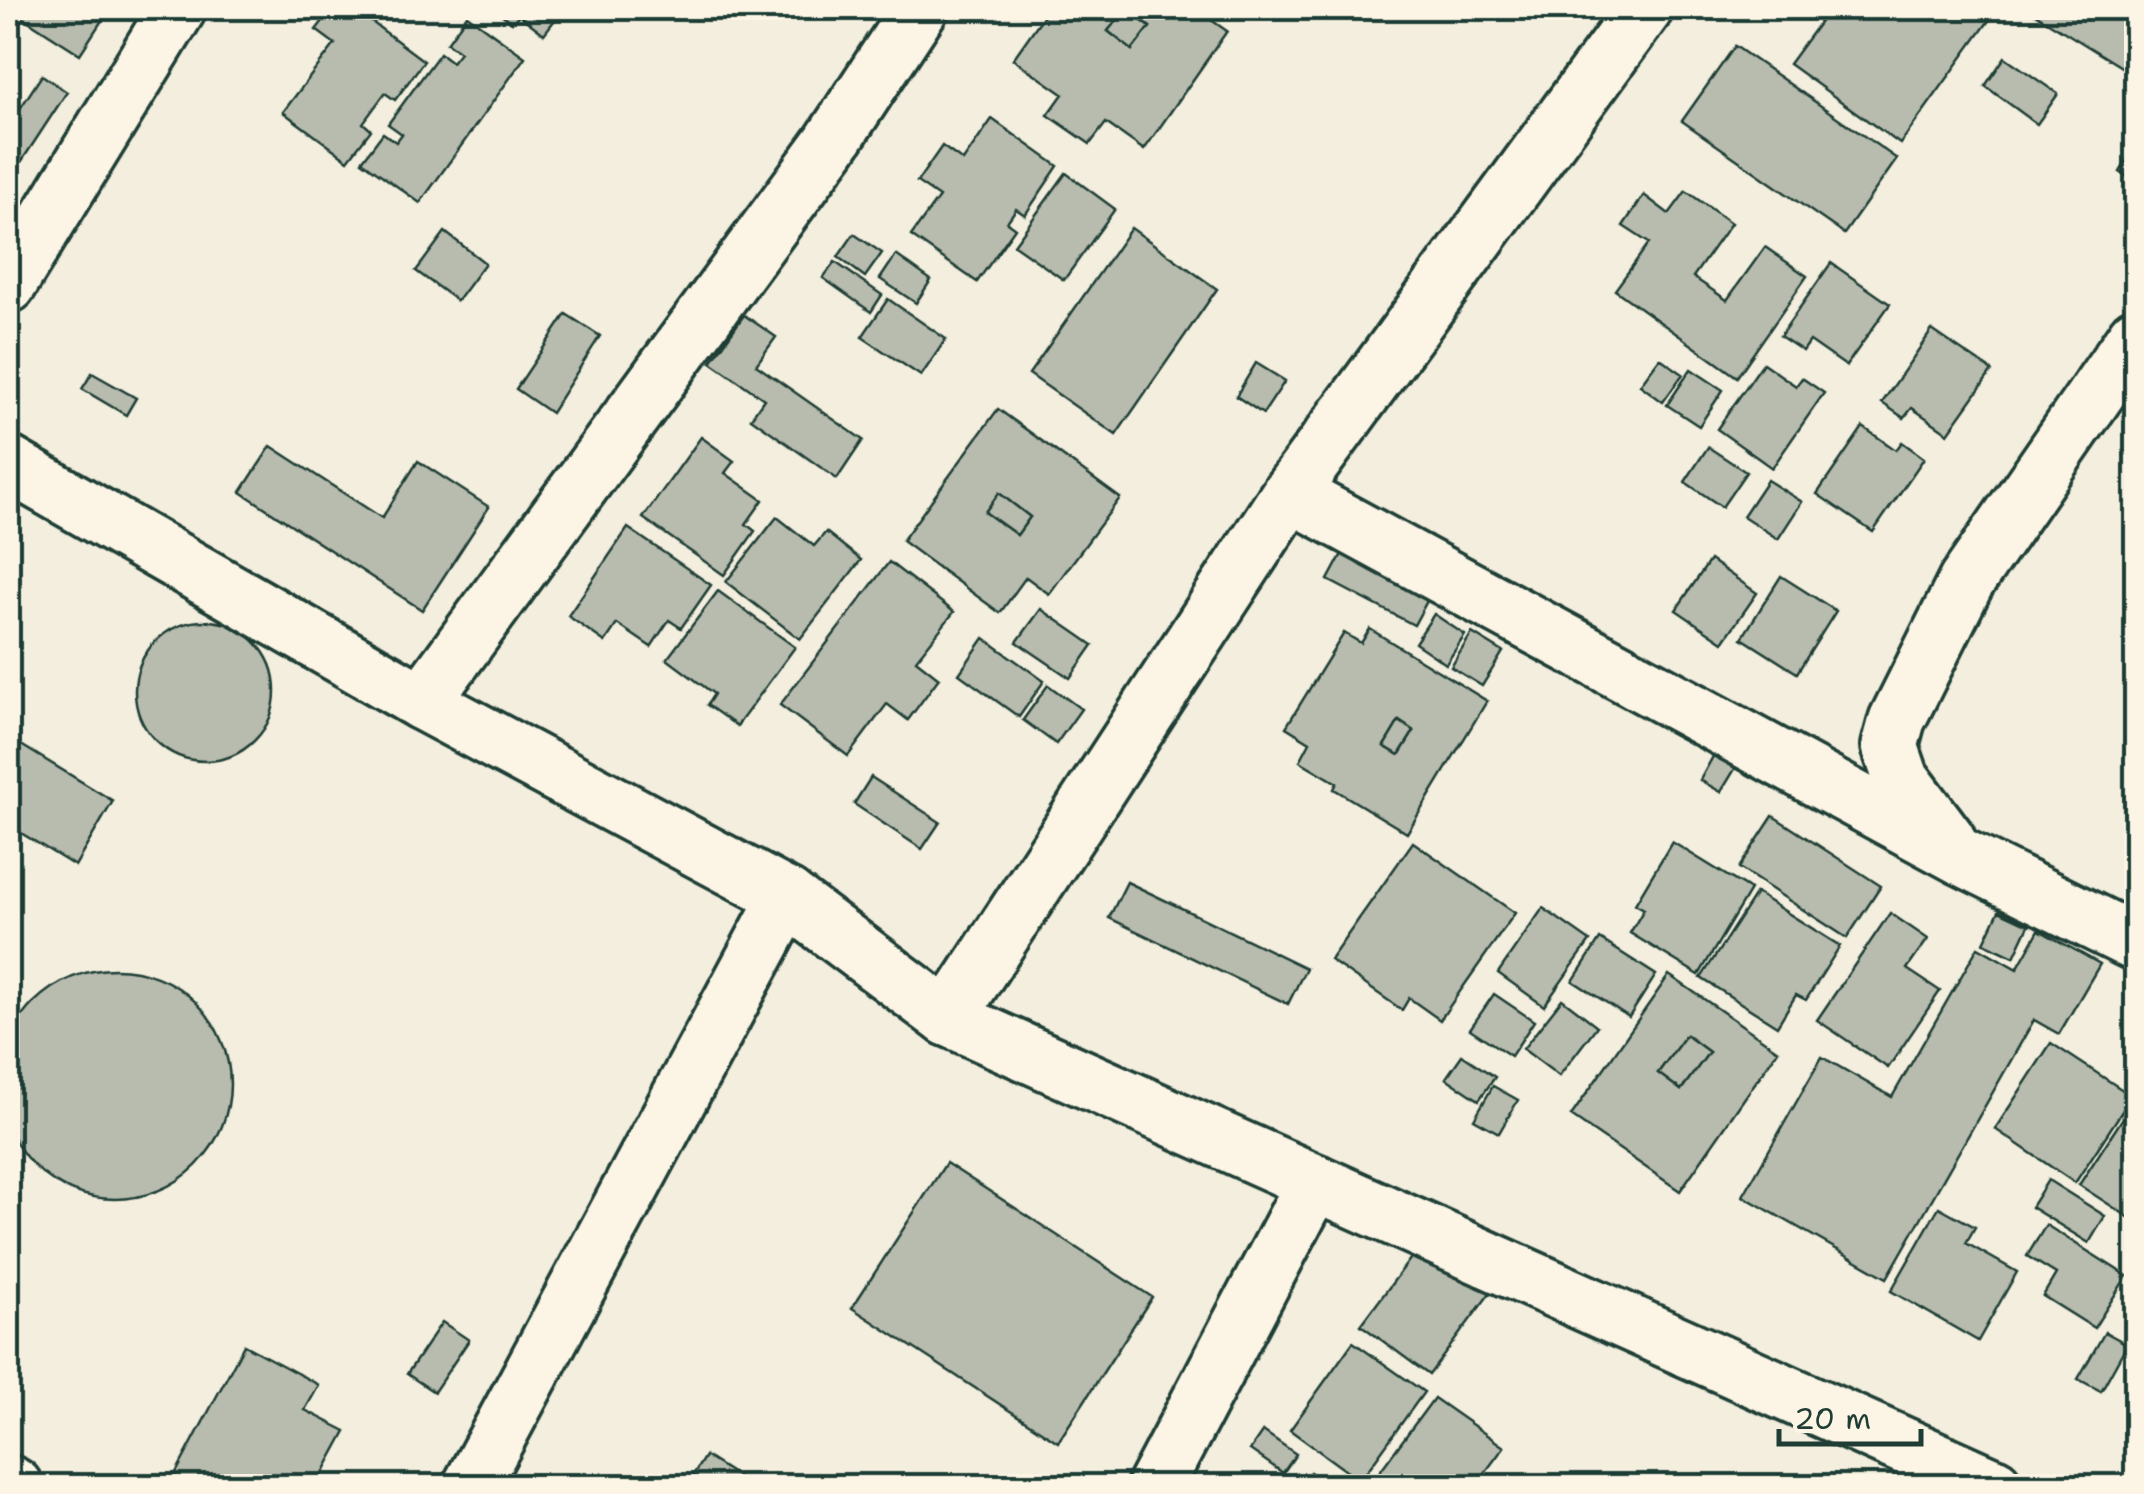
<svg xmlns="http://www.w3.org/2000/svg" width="2144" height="1494" viewBox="0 0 2144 1494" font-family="'Shantell Sans',sans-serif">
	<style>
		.building { fill: #b8bcae; stroke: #1f3d34; stroke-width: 2.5; fill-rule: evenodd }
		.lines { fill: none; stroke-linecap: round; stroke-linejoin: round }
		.minor-casing { stroke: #1f3d34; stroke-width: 62 }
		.tertiary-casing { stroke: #1f3d34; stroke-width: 62 }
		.minor { stroke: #fcf5e5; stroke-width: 55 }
		.tertiary { stroke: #fcf5e5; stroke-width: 55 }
	</style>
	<rect width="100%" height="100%" fill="#f3eede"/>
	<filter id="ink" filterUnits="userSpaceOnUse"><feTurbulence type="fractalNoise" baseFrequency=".01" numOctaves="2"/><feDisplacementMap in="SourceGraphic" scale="20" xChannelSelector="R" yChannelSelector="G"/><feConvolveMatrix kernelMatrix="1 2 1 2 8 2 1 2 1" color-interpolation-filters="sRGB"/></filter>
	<g filter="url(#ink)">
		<g class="building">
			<path d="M8,8H110L80,54Z"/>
			<path d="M333,8H353L424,61L395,100L385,93L363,123L371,130L348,160L283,112L335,44L316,30Z"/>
			<path d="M493,8H564L544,34L519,15L512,22Z"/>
			<path d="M1049,8H1194L1227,31L1144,150L1106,123L1090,144L1048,115L1063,94L1013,59ZM1126,9L1150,27L1132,50L1108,31Z"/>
			<path d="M1830,8H1998L1900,144L1789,64Z"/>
			<path d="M2035,8H2136V76L2032,12Z"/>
			<path d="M1126,9L1150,27L1132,50L1108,31Z"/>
			<path d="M467,15L525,57L420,203L362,161L383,133L396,142L402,134L388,124L440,53L452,62L460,52L447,43Z"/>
			<path d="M1735,46L1897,159L1844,234L1682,121Z"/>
			<path d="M2005,57L2058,94L2037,124L1985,86Z"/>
			<path d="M42,75L67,92L8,182V127Z"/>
			<path d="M992,119L1058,166L1025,215L1016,209L1007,222L1015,228L977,282L911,236L939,197L917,182L942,146L963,161Z"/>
			<path d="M2136,145V182L2120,172Z"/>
			<path d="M1066,173L1115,209L1064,280L1014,245Z"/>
			<path d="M1686,191L1731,223L1693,277L1727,300L1765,247L1807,276L1737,377L1615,290L1649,243L1623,226L1644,195L1669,214Z"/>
			<path d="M1131,228L1217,289L1116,435L1029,374Z"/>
			<path d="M445,232L485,263L457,301L416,271Z"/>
			<path d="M854,234L882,253L865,277L838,257Z"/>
			<path d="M896,255L931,280L916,303L880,279Z"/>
			<path d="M835,262L882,295L871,312L823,278Z"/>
			<path d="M1831,263L1890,304L1846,366L1810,341L1803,351L1780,336Z"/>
			<path d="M888,299L946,339L921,376L862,337Z"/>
			<path d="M566,314L600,336L551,413L516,389Z"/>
			<path d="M744,315L776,337L756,365L863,440L837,479L751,418L764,399L711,362Z"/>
			<path d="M1932,330L1992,371L1948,433L1912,408L1904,418L1882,403Z"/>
			<path d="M1660,358L1683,374L1663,402L1640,385Z"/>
			<path d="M1256,363L1285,381L1263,414L1236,396Z"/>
			<path d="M1763,363L1796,386L1802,378L1824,393L1772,468L1717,429Z"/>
			<path d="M1691,369L1723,390L1699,426L1667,405Z"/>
			<path d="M92,373L136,398L126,415L82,389Z"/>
			<path d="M998,409L1120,498L1049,594L1026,577L1000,613L902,541ZM999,493L1030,517L1017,535L985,512Z"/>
			<path d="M1863,427L1896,450L1902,442L1924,458L1873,532L1817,494Z"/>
			<path d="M701,437L734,461L725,473L763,500L746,524L755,531L724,575L643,518Z"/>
			<path d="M271,446L382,518L418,461L489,507L422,610L241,492Z"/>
			<path d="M1708,447L1746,472L1722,507L1685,482Z"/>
			<path d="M1767,480L1802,502L1778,539L1743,516Z"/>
			<path d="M999,493L1030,517L1017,535L985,512Z"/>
			<path d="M777,517L814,546L826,532L861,560L800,639L726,582Z"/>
			<path d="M628,528L711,585L681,628L669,620L651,647L617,624L605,642L568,616Z"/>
			<path d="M1342,554L1428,599L1414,625L1328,580Z"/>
			<path d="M1710,560L1757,593L1723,642L1676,610Z"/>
			<path d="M889,562L954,612L916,660L939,678L908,720L887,704L848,756L780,705Z"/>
			<path d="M1781,576L1836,611L1797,673L1742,638Z"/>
			<path d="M718,591L795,647L737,726L707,705L714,694L667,659Z"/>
			<path d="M1041,609L1093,645L1070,678L1017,642Z"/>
			<path d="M1434,614L1465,635L1446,664L1415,643Z"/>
			<circle cx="205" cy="691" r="70"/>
			<path d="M1370,629L1487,701L1407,833L1334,789L1337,783L1300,761L1310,742L1286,727L1344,633L1361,643ZM1399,721L1414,731L1399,755L1384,746Z"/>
			<path d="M1472,633L1503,652L1482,686L1451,667Z"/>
			<path d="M984,638L1044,681L1019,717L959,674Z"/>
			<path d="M1048,685L1081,709L1056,744L1023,720Z"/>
			<path d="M1399,721L1414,731L1399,755L1384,746Z"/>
			<path d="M8,737L113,801L75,866L8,825Z"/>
			<path d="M1716,751L1738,764L1721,792L1700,780Z"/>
			<path d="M871,777L940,822L922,849L854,804Z"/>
			<path d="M1773,816L1881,886L1847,938L1739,868Z"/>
			<path d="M1413,842L1515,913L1440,1020L1409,998L1402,1010L1330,960Z"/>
			<path d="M1672,842L1750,890L1699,975L1630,933L1644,909L1635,904Z"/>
			<path d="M1127,882L1306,968L1288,1004L1109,918Z"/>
			<path d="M1756,893L1840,946L1806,1000L1796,995L1777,1026L1701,978Z"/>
			<path d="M1543,908L1590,941L1544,1006L1498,973Z"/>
			<path d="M1999,911L2029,925L2014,957L1984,943Z"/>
			<path d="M1890,913L1928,939L1907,969L1940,991L1888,1068L1817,1020Z"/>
			<path d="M2039,930L2100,964L2059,1034L2034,1020L1887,1278L1743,1196L1822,1057L1892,1097L1978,947L2017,969Z"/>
			<path d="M1600,939L1656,975L1629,1017L1573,981Z"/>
			<circle cx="115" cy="1084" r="115"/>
			<path d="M1669,975L1778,1050L1680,1191L1571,1116ZM1686,1035L1709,1052L1681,1090L1658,1073Z"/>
			<path d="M1494,994L1534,1021L1511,1056L1470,1029Z"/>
			<path d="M1562,999L1597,1026L1559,1076L1523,1049Z"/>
			<path d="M1686,1035L1709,1052L1681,1090L1658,1073Z"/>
			<path d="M2051,1043L2132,1096L2075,1183L1995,1129Z"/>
			<path d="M1462,1055L1495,1077L1479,1100L1446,1078Z"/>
			<path d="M1493,1086L1518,1100L1499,1133L1474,1119Z"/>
			<path d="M2136,1098V1222L2079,1185Z"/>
			<path d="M946,1163L1152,1297L1058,1442L852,1308Z"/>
			<path d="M2048,1180L2105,1216L2089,1243L2031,1207Z"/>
			<path d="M1939,1207L1975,1227L1966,1243L2017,1272L1978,1341L1891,1291Z"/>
			<path d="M2046,1225L2127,1276L2094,1328L2043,1296L2056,1274L2027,1256Z"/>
			<path d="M1425,1239L1493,1289L1429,1375L1361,1325Z"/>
			<path d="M442,1322L469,1340L434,1392L407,1374Z"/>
			<path d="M2105,1332L2127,1344L2101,1391L2078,1379Z"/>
			<path d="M1353,1342L1424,1392L1360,1481L1290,1430Z"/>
			<path d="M244,1345L319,1385L305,1410L346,1431L316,1486H169Z"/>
			<path d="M1434,1398L1504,1447L1475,1486H1369Z"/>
			<path d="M1263,1431L1296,1454L1283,1473L1250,1450Z"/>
			<path d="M705,1456L752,1486H686Z"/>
			<path d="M1310,1472L1333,1486H1301Z"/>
		</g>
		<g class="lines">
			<defs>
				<g id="minor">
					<path d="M1645,8L1290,493L948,1018L1994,1486"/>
					<path d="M8,285L178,8"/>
					<path d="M1290,493L1962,857L2136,943"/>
					<path d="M422,702L830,145L920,8"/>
					<path d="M1947,839L1901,778L1890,746L1897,720L1966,582L2136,336"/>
					<path d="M8,1483L14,1486"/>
					<path d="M471,1486L787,897"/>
					<path d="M1155,1486L1315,1182"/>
				</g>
				<path id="tertiary" d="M8,464L422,702L787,897L948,1018"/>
			</defs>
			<use href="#minor" class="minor-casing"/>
			<use href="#tertiary" class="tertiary-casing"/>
			<use href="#minor" class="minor"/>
			<use href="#tertiary" class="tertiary"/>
		</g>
	</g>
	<rect width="2144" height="1494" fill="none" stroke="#fcf5e5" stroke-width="40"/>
	<rect x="20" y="20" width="2104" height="1454" fill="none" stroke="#1f3d34" stroke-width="4" filter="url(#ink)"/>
	<path d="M1779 1429v15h142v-15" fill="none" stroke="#1f3d34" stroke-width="5"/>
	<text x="1794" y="1429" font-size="30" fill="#1f3d34" stroke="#fcf5e5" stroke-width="8" paint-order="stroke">20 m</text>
</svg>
